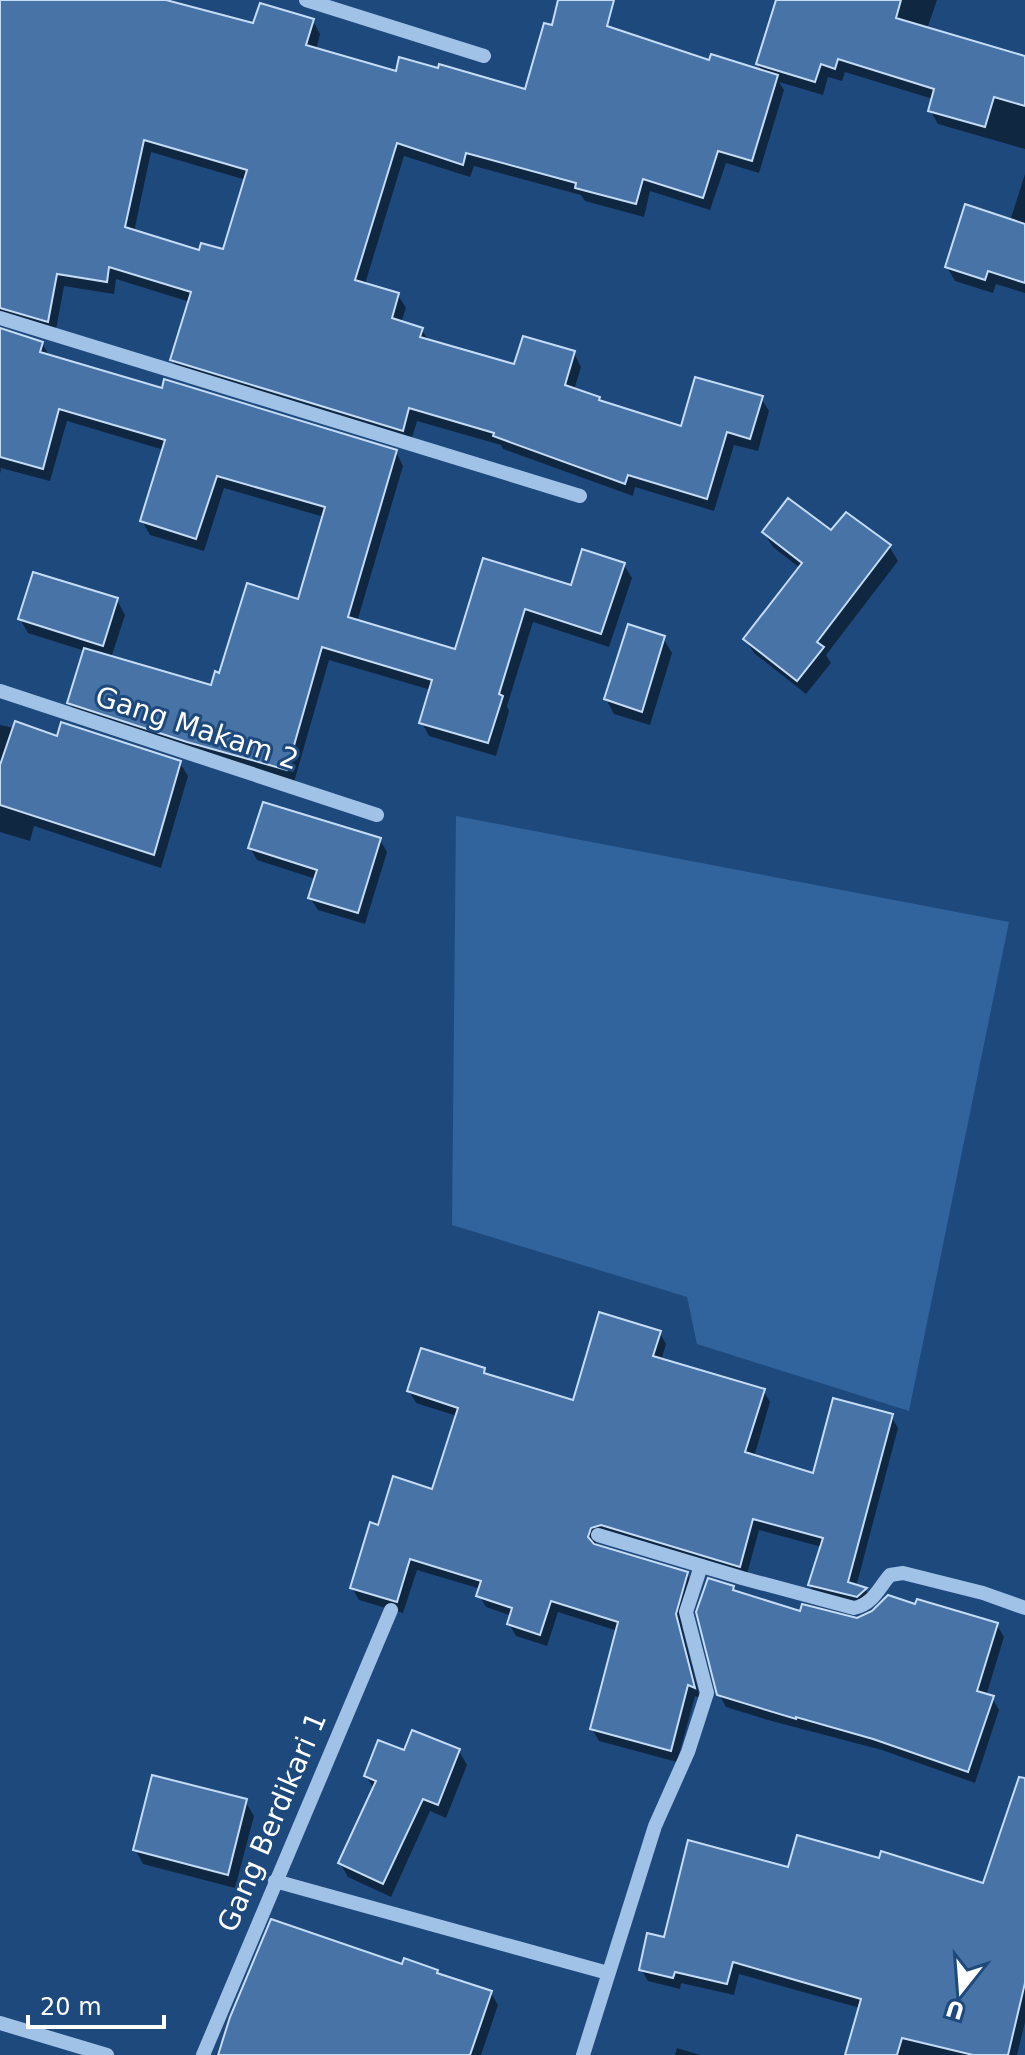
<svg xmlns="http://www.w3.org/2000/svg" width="1025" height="2055" viewBox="0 0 1025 2055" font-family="'DejaVu Sans',sans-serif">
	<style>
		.green { fill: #31639c }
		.shadow { fill: #0007; fill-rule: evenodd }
		.building { fill: #4773a7; stroke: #c5dcf6; stroke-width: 2; fill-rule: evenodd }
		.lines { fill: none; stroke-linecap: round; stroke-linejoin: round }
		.minor { stroke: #a1c2e7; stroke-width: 14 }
		.labels { text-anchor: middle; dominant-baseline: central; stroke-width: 6; stroke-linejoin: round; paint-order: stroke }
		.street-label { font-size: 28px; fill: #fff; stroke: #1e497d }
	</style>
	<rect width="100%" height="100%" fill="#1e497d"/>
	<path class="green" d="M456,816L1009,922L909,1411L697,1344L687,1297L452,1225Z"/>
	<g class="shadow">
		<path d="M0,0H159L255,26L313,21L320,34L316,50L397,73L527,91L553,28L560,0H601L595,86L710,62L763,73L758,64L778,0H937L927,29L1025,58V149L938,124L930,110L933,99L845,72L842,81L828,77L823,95L779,82L784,90L759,173L726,163L710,210L650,191L644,217L585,201L581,195L474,166L470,177L404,156L365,284L398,295L406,308L401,323L422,330L429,341L515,367L574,353L581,367L574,390L599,399L601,403L682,429L761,398L769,411L758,451L734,445L714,511L635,487L633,496L503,449L501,445L417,421L410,444L180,373L172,360L190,302L116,279L114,294L64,286L55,335L0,325ZM151,152L246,180L224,252H200L134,232Z"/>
		<path d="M1025,174V293L996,284L993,293L955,281L947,267L1010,221Z"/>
		<path d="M0,330L42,343L50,357L163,390L396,452L403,466L357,622L457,651L484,561L572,588L624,565L632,578L609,647L533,622L507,706L509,711L496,756L429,736L422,723L431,690L329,660L294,782L77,716L69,702L85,651L28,633L20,619L117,600L125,615L111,658L212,688L221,675L299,601L324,517L224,488L204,551L150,535L142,521L164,450L67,421L50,481L1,468L0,474Z"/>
		<path d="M764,533H832L889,546L898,561L826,655L831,663L806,694L754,653L745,639L800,568L773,547Z"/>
		<path d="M663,638L672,653L650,725L614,714L606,699Z"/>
		<path d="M0,725L180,763L188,776L161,868L34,826L30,841L0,832Z"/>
		<path d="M380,840L387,852L365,924L318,910L310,898L316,879L257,860L250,848Z"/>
		<path d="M660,1333L666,1344L661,1361L763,1390L770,1402L754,1457L814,1475L891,1416L898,1428L856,1587L866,1590L872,1601L864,1608L817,1597L810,1585L822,1547L759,1530L746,1578L597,1540L595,1546L687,1574L694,1586L682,1627L700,1698L695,1696L677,1762L599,1741L592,1729L618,1631L558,1612L547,1646L516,1636L509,1624L512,1616L486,1607L479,1595L481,1589L417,1570L403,1613L359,1600L352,1588L379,1527L433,1491L457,1416L416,1403L409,1391L484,1370L488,1376L574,1403Z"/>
		<path d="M733,1588L736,1593L802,1614L857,1620L997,1625L1004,1637L986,1696L992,1698L999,1710L975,1783L882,1750L768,1720L726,1707L719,1694Z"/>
		<path d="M459,1751L467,1765L446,1818L430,1811L391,1897L348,1877L340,1863L374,1789L366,1776L405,1753Z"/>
		<path d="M245,1801L254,1816L235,1888L143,1864L135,1849Z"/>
		<path d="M1025,1808V2022L1017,2055H847L860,2008L739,1974L734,1995L681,1983L680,1989L648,1981L641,1969L665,1939L789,1869L984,1886Z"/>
		<path d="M404,1967L437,1972L439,1975L491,1993L498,2005L481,2055H216L221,2042Z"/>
		<path d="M677,2048L700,2055H675Z"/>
	</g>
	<g class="building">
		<path d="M0,0H166L253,23L260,3L314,19L306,45L396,71L399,57L438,68L439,64L525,89L544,23L552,25L558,0H614L607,26L709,60L711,54L778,75L752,161L718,151L703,198L643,179L636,204L575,188L576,183L466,153L463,165L397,143L355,280L399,293L392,318L423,328L420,337L514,364L523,336L575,351L565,385L600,397L599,400L681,426L695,377L763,396L750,439L727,432L707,499L628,475L625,484L493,436L494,433L409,408L403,431L170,360L191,292L109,267L107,282L57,274L48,322L0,308ZM144,140L247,170L223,249L201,243L199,250L125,227Z"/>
		<path d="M776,0H901L896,18L1025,56V106L994,97L985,127L928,111L934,89L838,59L835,69L821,64L815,82L756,64Z"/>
		<path d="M965,204L1025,224V283L988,271L985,280L945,267Z"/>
		<path d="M0,328L43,342L40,352L162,388L164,379L397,450L348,617L455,649L483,558L571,585L582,549L625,563L601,634L525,609L499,694L503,696L488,743L419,723L432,680L322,647L287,770L187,742L67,703L84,648L211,685L215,671L219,673L247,583L298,599L325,507L217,476L196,539L140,521L165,440L59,409L43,469L0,457Z"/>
		<path d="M788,498L831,530L846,512L891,545L817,642L824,647L797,681L743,639L802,563L762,532Z"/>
		<path d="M33,572L118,598L103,646L18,619Z"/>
		<path d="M628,624L665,636L642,712L604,699Z"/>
		<path d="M15,721L57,736L61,722L181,761L154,855L0,805V765Z"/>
		<path d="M263,802L381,838L358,913L308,898L317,870L248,848Z"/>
		<path d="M599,1312L661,1331L653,1356L765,1389L745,1452L813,1473L833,1398L893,1414L848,1582L867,1588L857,1597L808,1585L823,1538L753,1519L740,1567L601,1525L591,1528L588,1537L594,1544L688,1572L676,1614L695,1688L688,1685L671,1751L590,1729L618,1622L551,1601L540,1635L507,1624L512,1608L476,1596L481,1581L410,1559L397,1602L350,1588L370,1522L378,1525L393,1476L432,1489L458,1408L407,1391L421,1348L485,1368L484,1373L573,1400Z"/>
		<path d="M708,1578L734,1586L733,1590L800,1611L802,1604L857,1618L872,1611L888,1595L915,1604L917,1599L998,1623L977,1691L994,1696L968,1772L873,1739L796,1717V1719L717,1695L696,1612Z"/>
		<path d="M412,1730L460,1749L438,1805L423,1799L383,1884L338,1863L376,1781L364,1776L378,1740L404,1750Z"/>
		<path d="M152,1775L247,1799L228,1875L133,1850Z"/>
		<path d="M1019,1777L1025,1778V1983L1008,2055H973L902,2038L897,2055H845L861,1999L733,1962L727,1984L675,1972L673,1978L639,1970L647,1933L664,1937L688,1840L788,1867L797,1835L879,1858L881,1851L983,1883Z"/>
		<path d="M271,1919L402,1964L404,1958L438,1970L437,1973L492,1991L470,2055H218L230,2017Z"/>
	</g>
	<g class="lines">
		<g class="minor">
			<path d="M306,0L484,56"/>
			<path d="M0,318L580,496"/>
			<path d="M0,691L377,815"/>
			<path d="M598,1535L742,1578L854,1608C873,1604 878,1589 890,1575L903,1573L983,1593L1025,1608"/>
			<path d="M275,1881L608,1973"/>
			<path d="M0,2023L107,2055"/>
			<path d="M203,2055L391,1610"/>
			<path d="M583,2055L655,1826L688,1752L707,1693L686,1612L701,1566"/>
		</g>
	</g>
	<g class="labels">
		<g class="street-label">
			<text transform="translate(197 728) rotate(18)">Gang Makam 2</text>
			<text transform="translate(272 1822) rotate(-67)">Gang Berdikari 1</text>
		</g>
	</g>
	<g transform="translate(961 1991) rotate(197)" stroke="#1e497d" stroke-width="6" paint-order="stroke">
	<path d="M0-6L14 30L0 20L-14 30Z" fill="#ffffff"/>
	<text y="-12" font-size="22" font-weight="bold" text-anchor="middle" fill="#ffffff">U</text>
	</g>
	<path d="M28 2015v12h136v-12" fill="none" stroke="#ffffff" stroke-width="4"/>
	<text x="40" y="2015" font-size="24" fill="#ffffff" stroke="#1e497d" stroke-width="6" paint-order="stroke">20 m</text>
</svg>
